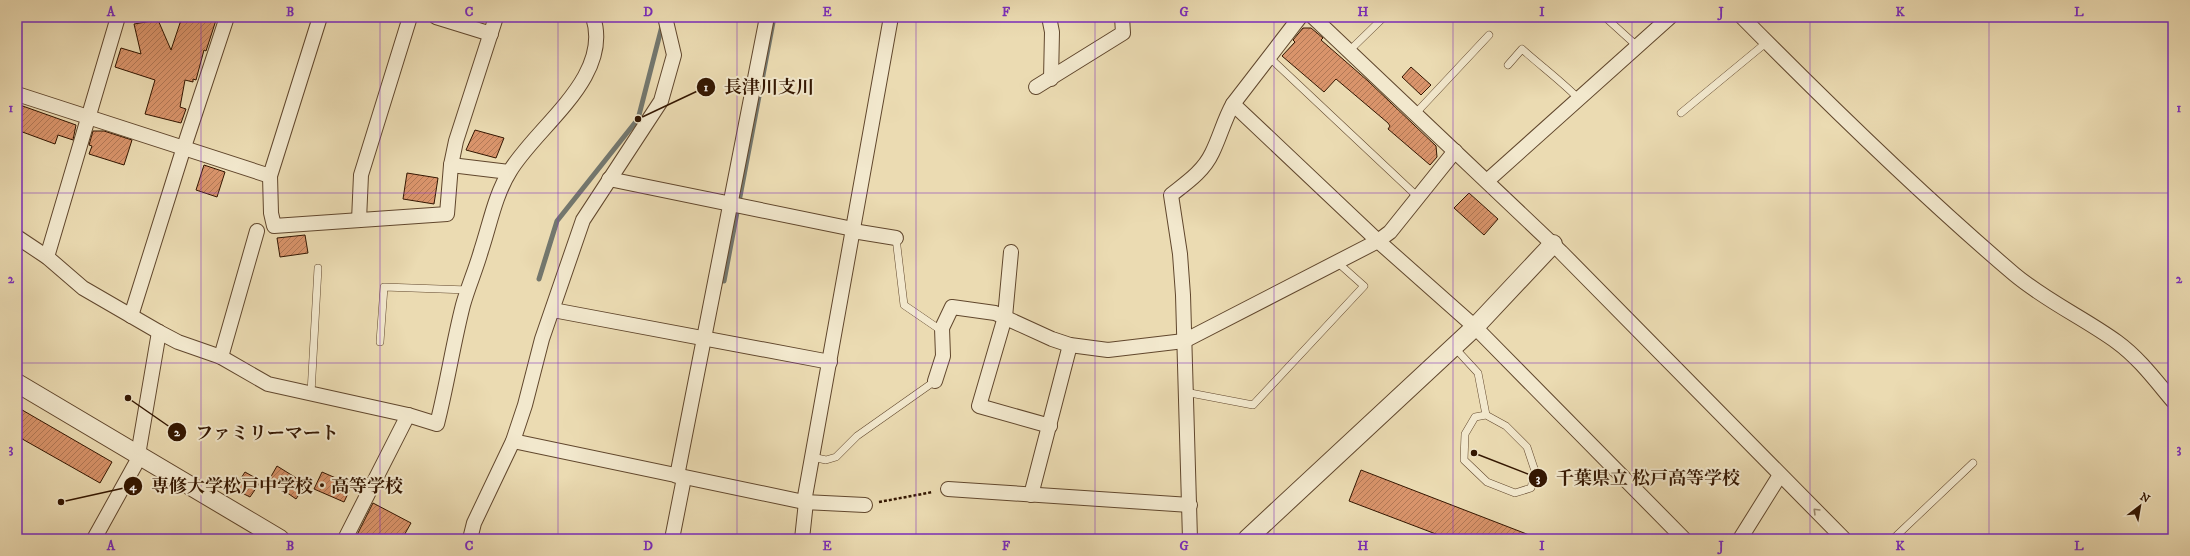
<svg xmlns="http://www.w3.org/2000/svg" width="2190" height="556" viewBox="0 0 2190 556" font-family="'IM FELL DW Pica','Noto Serif JP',serif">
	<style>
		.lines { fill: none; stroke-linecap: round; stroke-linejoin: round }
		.stream { stroke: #73776e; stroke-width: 5 }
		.building { fill: url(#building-hatch); stroke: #331601 }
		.service-casing { stroke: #61472d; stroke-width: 8 }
		.minor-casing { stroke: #61472d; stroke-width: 16 }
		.tertiary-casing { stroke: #61472d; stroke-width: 20 }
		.path { stroke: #331601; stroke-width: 2.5; stroke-dasharray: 3 2; stroke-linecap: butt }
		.service { stroke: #f2e8cd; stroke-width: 7 }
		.minor { stroke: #f2e8cd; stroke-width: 14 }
		.tertiary { stroke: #f2e8cd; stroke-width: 18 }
		.oneway { stroke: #9c8a71 }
		.grid { fill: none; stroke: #7b2cbf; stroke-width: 1; stroke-opacity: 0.55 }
		.leader { fill: none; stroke: #331601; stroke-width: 1.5 }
		.callout-dot { fill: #331601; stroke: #f2e8cd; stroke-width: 1.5 }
		.mark-label { font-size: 12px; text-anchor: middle; font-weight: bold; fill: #fff }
		.callout-label { font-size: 18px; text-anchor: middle; font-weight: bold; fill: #331601; stroke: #f2e8cd; stroke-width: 4; stroke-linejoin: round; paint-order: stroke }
		.neatline { fill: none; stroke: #7b2cbf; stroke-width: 1.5 }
		.grid-label { font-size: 13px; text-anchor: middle; font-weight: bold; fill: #7b2cbf }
	</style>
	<defs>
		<pattern id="building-hatch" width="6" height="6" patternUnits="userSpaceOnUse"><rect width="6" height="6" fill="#d9946b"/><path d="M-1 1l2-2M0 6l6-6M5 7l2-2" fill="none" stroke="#b17856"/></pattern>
	</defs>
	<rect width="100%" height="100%" fill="#ebdbb2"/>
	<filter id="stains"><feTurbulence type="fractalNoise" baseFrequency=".005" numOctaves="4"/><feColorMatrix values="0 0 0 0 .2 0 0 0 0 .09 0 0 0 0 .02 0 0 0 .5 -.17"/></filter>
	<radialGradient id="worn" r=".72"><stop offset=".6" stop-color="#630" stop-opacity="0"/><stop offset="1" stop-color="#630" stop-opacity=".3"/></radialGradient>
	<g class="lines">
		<g class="stream">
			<path d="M539,279L557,221L638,119L662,26"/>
			<path d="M724,281L774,17"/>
		</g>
	</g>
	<g class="building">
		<path d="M182,17H217L206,51L204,50L196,80L193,79V82L185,80L180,107L186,109L181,123L145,114L155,80L115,67L121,48L141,54L134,24L158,20L171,50Z"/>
		<path d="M1303,28H1311L1323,38L1321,40L1368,81L1436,146L1437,157L1430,165L1388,129L1390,126L1388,123L1336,79L1324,92L1282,56L1295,42L1293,40Z"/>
		<path d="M1411,67L1431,85L1421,95L1402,77Z"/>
		<path d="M17,104L76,125L73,140L58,135L55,144L17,130Z"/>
		<path d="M475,130L504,138L496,158L466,150Z"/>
		<path d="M93,131H104L132,140L124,165L89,154L92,146L89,145Z"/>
		<path d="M204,165L225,172L217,197L196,190Z"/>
		<path d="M407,173L438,178L434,204L403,199Z"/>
		<path d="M1469,193L1498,219L1484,235L1454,208Z"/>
		<path d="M305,235L308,253L280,257L277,238Z"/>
		<path d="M17,407L112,462L100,483L17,436Z"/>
		<path d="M277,466L306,484L296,499L269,480Z"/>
		<path d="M1361,470L1537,538V539H1449L1349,501Z"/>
		<path d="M245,472L261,481L250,497L234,489Z"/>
		<path d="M322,472L352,485L344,502L314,489Z"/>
		<path d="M373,503L411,523L402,539H355Z"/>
	</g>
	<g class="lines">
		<defs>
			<g id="service">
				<path d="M949,17L950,18"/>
				<path d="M1605,17L1637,46"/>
				<path d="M1349,51L1384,17"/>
				<path d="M1270,58L1419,198"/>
				<path d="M1508,65L1522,49C1541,66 1560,80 1578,98"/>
				<path d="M1681,113L1767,42"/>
				<path d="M1415,114L1489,35"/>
				<path d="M896,238L904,305L942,331"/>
				<path d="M380,342L384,287L468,290"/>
				<path d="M1454,347L1478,373L1486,415L1506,426L1527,447L1535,471L1531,488L1515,493L1487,482L1464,460L1465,434L1475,417L1486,415"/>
				<path d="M1185,392L1253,405L1364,286L1337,262"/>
				<path d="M311,393L318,268"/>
				<path d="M812,457L826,460L836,457L857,436L935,381"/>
				<path d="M1893,539L1973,463"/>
			</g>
			<g id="minor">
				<path d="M436,17L491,34"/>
				<path d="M1049,17L1052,32L1051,79"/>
				<path d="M1313,17L1561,252L1844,539"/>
				<path d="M1742,17C1829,105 1920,194 2014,274C2046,301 2084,318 2117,342C2139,358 2156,381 2173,401"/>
				<path d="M1036,87L1123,33L1122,17"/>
				<path d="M17,94L270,176L320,17"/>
				<path d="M1233,104L1378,241L1475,327L1684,539"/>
				<path d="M451,165L509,172"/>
				<path d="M270,176L271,213L274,226L447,214L451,165L456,141L496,17"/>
				<path d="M609,179L853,229"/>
				<path d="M1487,181L1670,17"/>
				<path d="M359,220L361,175L410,17"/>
				<path d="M853,231L896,238"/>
				<path d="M17,237L47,257L83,288L159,332L178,342L221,357L268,384L408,415L437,424C447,385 453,344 463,305C468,287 476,269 481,251C490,224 495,195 510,171C537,126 613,77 593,17"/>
				<path d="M1011,252L1005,317L979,406L1050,426"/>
				<path d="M47,257L118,17"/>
				<path d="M553,310L830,362"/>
				<path d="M131,316L184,147L227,17"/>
				<path d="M221,357L257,231"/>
				<path d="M935,381L943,356L942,328L952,307L995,313L1052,339L1070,345L1108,350L1184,341L1378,241L1390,232L1455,151"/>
				<path d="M513,441L804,502L865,505"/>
				<path d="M138,455L159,332"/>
				<path d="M677,476L767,17"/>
				<path d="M948,489L1190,505"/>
				<path d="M1031,495L1070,345"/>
				<path d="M804,502L891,17"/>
				<path d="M94,539L140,456"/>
				<path d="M345,539L408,415"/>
				<path d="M470,539L474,523L513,441L525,405L542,339L583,220L661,101L674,55L665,17"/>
				<path d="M672,539L684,478"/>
				<path d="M802,539L806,502"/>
				<path d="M1190,539L1183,295L1180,254L1171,195C1186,183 1203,172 1212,153C1220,137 1224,120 1233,104L1300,17"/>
				<path d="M1740,539L1780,475"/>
			</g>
			<g id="tertiary">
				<path d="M17,383L280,539"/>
				<path d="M1247,539L1475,327L1553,244"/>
			</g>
		</defs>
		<use href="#service" class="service-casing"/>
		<use href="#minor" class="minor-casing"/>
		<use href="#tertiary" class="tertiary-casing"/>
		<path class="path" d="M879,502L933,492"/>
		<use href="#service" class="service"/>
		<use href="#minor" class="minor"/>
		<use href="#tertiary" class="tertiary"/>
	</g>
	<defs><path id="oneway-chevron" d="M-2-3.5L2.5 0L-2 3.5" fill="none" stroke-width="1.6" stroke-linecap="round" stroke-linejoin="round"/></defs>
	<use class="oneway" href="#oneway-chevron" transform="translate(1816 511) rotate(-135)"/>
	<path class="grid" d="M201,17V539M380,17V539M558,17V539M737,17V539M916,17V539M1095,17V539M1274,17V539M1453,17V539M1632,17V539M1810,17V539M1989,17V539M17,193H2173M17,363H2173"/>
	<path class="leader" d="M638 119L706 87M128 398L177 432M1474 453L1538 478M61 502L133 486"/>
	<g class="callout-dot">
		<circle cx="638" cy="119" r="4"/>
		<circle cx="128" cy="398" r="4"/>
		<circle cx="1474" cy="453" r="4"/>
		<circle cx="61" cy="502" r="4"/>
		<circle cx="706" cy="87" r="10"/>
		<circle cx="177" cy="432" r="10"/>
		<circle cx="1538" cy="478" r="10"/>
		<circle cx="133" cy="486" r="10"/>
	</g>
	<g class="mark-label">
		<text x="706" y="91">1</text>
		<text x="177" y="436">2</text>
		<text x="1538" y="482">3</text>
		<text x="133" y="490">4</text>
	</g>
	<g class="callout-label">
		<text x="769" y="93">長津川支川</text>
		<text x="267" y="439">ファミリーマート</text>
		<text x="1648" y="484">千葉県立 松戸高等学校</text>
		<text x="277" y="492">専修大学松戸中学校・高等学校</text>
	</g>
	<rect width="2190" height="556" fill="none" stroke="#ebdbb2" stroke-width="44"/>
	<g transform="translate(2140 506) rotate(31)" stroke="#f2e8cd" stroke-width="3" paint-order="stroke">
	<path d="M0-3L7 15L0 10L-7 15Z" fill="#331601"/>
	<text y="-6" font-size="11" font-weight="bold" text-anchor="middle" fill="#331601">N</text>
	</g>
	<rect x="22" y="22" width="2146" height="512" class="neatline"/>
	<g class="grid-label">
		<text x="111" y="16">A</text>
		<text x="290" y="16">B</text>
		<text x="469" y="16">C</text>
		<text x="648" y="16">D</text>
		<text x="827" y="16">E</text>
		<text x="1006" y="16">F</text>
		<text x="1184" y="16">G</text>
		<text x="1363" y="16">H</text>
		<text x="1542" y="16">I</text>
		<text x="1721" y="16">J</text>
		<text x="1900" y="16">K</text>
		<text x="2079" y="16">L</text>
		<text x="11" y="112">1</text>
		<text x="2179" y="112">1</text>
		<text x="11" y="283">2</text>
		<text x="2179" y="283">2</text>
		<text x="11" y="453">3</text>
		<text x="2179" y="453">3</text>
		<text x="111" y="550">A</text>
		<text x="290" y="550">B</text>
		<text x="469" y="550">C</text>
		<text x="648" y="550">D</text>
		<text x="827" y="550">E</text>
		<text x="1006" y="550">F</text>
		<text x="1184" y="550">G</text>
		<text x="1363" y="550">H</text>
		<text x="1542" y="550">I</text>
		<text x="1721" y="550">J</text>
		<text x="1900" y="550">K</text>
		<text x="2079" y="550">L</text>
	</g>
	<rect width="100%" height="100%" filter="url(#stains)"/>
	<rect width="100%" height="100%" fill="url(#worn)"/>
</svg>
